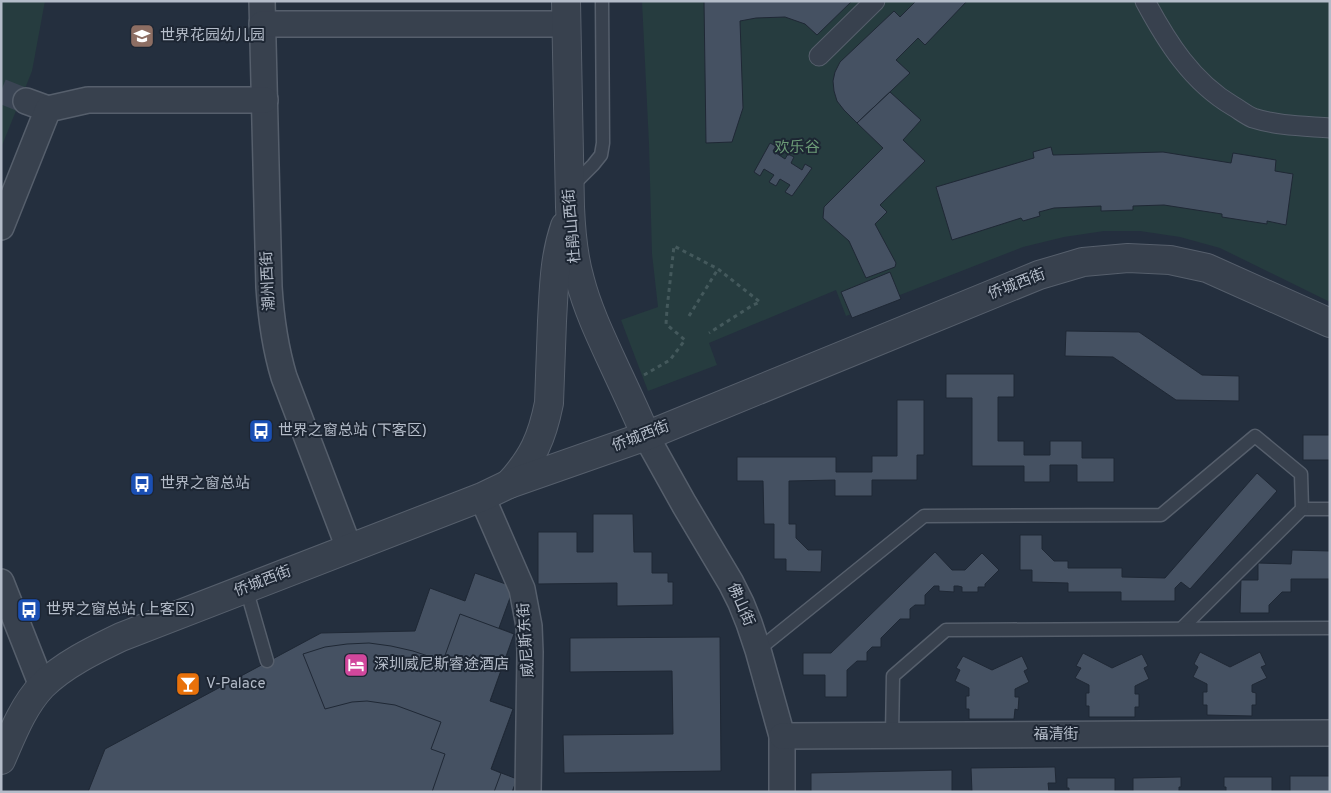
<svg xmlns="http://www.w3.org/2000/svg" width="1331" height="793" viewBox="0 0 1331 793" font-family="Overpass,'Noto Sans SC',sans-serif">
	<style>
		.green { fill: #263c3f }
		.building { fill: #455162; stroke: #1f2835 }
		.lines { fill: none; stroke-linecap: round; stroke-linejoin: round }
		.minor-tunnel { stroke: #3a4453; stroke-width: 25; stroke-dasharray: 25 12; stroke-linecap: butt }
		.service-casing { stroke: #565f6c; stroke-width: 15 }
		.pedestrian-casing { stroke: #565f6c; stroke-width: 21 }
		.minor-casing { stroke: #565f6c; stroke-width: 28 }
		.tertiary-casing { stroke: #565f6c; stroke-width: 30 }
		.path { stroke: #44595c; stroke-width: 3; stroke-dasharray: 4 4; stroke-linecap: butt }
		.service { stroke: #38414e; stroke-width: 12 }
		.pedestrian { stroke: #38414e; stroke-width: 19 }
		.minor { stroke: #38414e; stroke-width: 25 }
		.tertiary { stroke: #38414e; stroke-width: 28 }
		.labels { text-anchor: middle; dominant-baseline: central; stroke-width: 4; stroke-linejoin: round; paint-order: stroke }
		.poi-label { font-size: 15px; fill: #b4bcc9; stroke: #1d2633; text-anchor: start }
		.park-label { font-size: 15px; fill: #6b9a76; stroke: #1d2633 }
		.street-label { font-size: 15px; fill: #b4bcc9; stroke: #1d2633 }
	</style>
	<rect width="100%" height="100%" fill="#242f3e"/>
	<g class="green">
		<path d="M1,1H45L32,71L1,148Z"/>
		<path d="M642,1H1330V302L1220,248L1180,237L1140,231H1104L1064,237L1023,247L846,316L836,290L709,343L717,365L648,391L621,320L658,307L652,254L649,144Z"/>
	</g>
	<g class="building">
		<path d="M704,1H852L817,35L805,24L785,17L756,18L740,21L743,108L732,142L706,143Z"/>
		<path d="M916,1H967L925,45L918,38L896,60L910,73L857,123L844,110L837,101L834,91L833,81L835,72L840,62L894,11L900,17Z"/>
		<path d="M890,92L921,120L903,140L925,161L880,205L887,212L875,224L896,263L895,267L866,278L849,241L823,218L824,207L883,148L857,123Z"/>
		<path d="M770,143L776,146L773,151L785,159L788,154L794,157L791,163L802,170L805,164L812,168L792,196L785,192L790,185L780,179L776,186L769,182L774,175L764,169L760,176L754,172Z"/>
		<path d="M1051,147L1053,155L1163,152L1231,163L1233,153L1276,160L1275,171L1293,174L1286,225L1267,221V224L1222,217V214L1164,205L1133,206V210L1101,211V206L1054,208L1039,212L1040,216L1023,221L1021,218L952,240L936,187L1034,158L1033,152Z"/>
		<path d="M890,272L901,299L852,318L841,292Z"/>
		<path d="M1066,331L1139,332L1202,375L1239,376V401L1176,400L1113,357L1065,356Z"/>
		<path d="M946,374H1014V397H998V441H1024V455H1050V441H1082V458H1114V482H1077V465H1050V482H1024V466H972V398H946Z"/>
		<path d="M897,400H924V455H917V480H872V496H835V480L789,481V524H796V538L808,550H822L821,572L786,571V559H774V524H764L763,481H737V457H836V472H872V456H897Z"/>
		<rect x="1303" y="435" width="27" height="25"/>
		<path d="M1257,473L1277,491L1190,589L1181,582L1175,588V601H1121V592H1068V583L1032,582V570H1020V535H1042V549L1054,561H1068V568H1122V577L1165,578Z"/>
		<path d="M593,514H633L634,552H652V573H668V582H673V605L617,606V583L538,584V532H577V552H593Z"/>
		<path d="M1292,550L1330,551V579H1291V592H1282L1269,605V613H1240L1241,580H1258V563L1291,564Z"/>
		<path d="M935,552L952,570H965L982,553L999,570L985,584V587H978V592H962V587L958,586H954V592L939,591V586H934L925,595V605H915L910,609V619H900L881,638V647H872L867,652V661H857L847,670V697H825V675H803V653H831Z"/>
		<path d="M475,573L514,587L499,628L514,634L490,701L513,709L491,769L517,779L512,792H88L105,749L321,633L415,631L430,588L465,601Z"/>
		<path d="M460,614L514,634L490,701L513,709L491,769L501,773L494,792H432L445,754L431,749L441,722L395,705L367,701L352,702L325,709L303,654L325,647L347,644L369,643L391,646L413,651L443,661Z"/>
		<path d="M720,637L721,771L564,773L563,735L673,734L672,671L570,672V638Z"/>
		<path d="M1200,652L1230,667L1260,652L1266,665L1261,667L1267,678L1252,685V692L1256,693V705H1252V716L1207,715V705H1203V692H1207V684L1193,677L1198,667L1194,664Z"/>
		<path d="M1083,653L1112,668L1142,654L1148,666L1144,668L1149,679L1135,686V694H1139V707H1135V717H1089V706H1086V693H1089V685L1075,678L1081,668L1076,666Z"/>
		<path d="M963,656L992,670L1022,656L1028,669L1024,671L1029,682L1015,689V697H1019L1018,710L1015,709L1014,719H969V709H966V696H969V688L955,681L960,670L956,668Z"/>
		<path d="M1055,767L1056,783H1048L1049,792H972L971,768Z"/>
		<path d="M952,770V792H811V773Z"/>
		<rect x="1290" y="776" width="40" height="16"/>
		<path d="M1181,777V787H1179V792H1133V778Z"/>
		<path d="M1224,777H1272V792H1226V787H1224Z"/>
		<path d="M1067,778H1115V792H1069V788H1067Z"/>
	</g>
	<g class="lines">
		<path class="minor-tunnel" d="M1,91L26,101"/>
		<defs>
			<g id="service">
				<path d="M571,187L593,165L601,155L603,143L602,1"/>
				<path d="M246,588L267,661"/>
				<path d="M1182,628L1302,509H1330"/>
				<path d="M758,650L924,516L1161,515L1255,436L1301,474L1302,509"/>
				<path d="M892,736L893,676L946,630L1330,628"/>
			</g>
			<g id="pedestrian">
				<path d="M1145,1C1167,42 1192,82 1233,106C1240,110 1246,115 1253,118C1278,126 1304,126 1330,128"/>
				<path d="M819,56L875,1"/>
			</g>
			<g id="minor">
				<path d="M262,1L269,287C271,318 275,347 284,377L349,548"/>
				<path d="M262,24H566"/>
				<path d="M26,101L48,109"/>
				<path d="M1,227L48,109L88,100H265"/>
				<path d="M646,436L684,504L731,583L741,603L749,623L758,650L782,736V792"/>
				<path d="M482,497L522,589L529,626L530,652L528,792"/>
				<path d="M1,582L42,686"/>
				<path d="M782,736L1330,733"/>
			</g>
			<g id="tertiary">
				<path d="M566,1L570,207C571,231 573,256 580,280C587,307 599,333 611,359C623,385 635,410 646,436"/>
				<path d="M509,484C533,458 542,438 549,403C550,376 551,349 552,321C554,287 554,258 565,226"/>
				<path d="M1,760C12,735 23,706 42,686C63,665 94,650 121,637L482,497L509,484L646,436L1039,275L1083,262L1128,258L1170,260L1207,268L1330,323"/>
			</g>
		</defs>
		<use href="#service" class="service-casing"/>
		<use href="#pedestrian" class="pedestrian-casing"/>
		<use href="#minor" class="minor-casing"/>
		<use href="#tertiary" class="tertiary-casing"/>
		<g class="path">
			<path d="M689,316L718,269"/>
			<path d="M644,375L670,360L685,340L666,324L667,309L674,246L718,269L760,302L753,305L709,333"/>
		</g>
		<use href="#service" class="service"/>
		<use href="#pedestrian" class="pedestrian"/>
		<use href="#minor" class="minor"/>
		<use href="#tertiary" class="tertiary"/>
	</g>
	<defs>
		<symbol id="school-square" viewBox="-11 -11 22 22"><rect x="-9" y="-9" width="18" height="18" rx="4" fill="#8d6e63" stroke="#1d2633"/><path d="M0-5L7-2L0 1L-7-2ZM-4 1L0 2.5L4 1V4Q0 6-4 4Z" fill="#fff"/></symbol>
		<symbol id="bus-square" viewBox="-11 -11 22 22"><rect x="-9" y="-9" width="18" height="18" rx="4" fill="#1a4fb4" stroke="#1d2633"/><path d="M-5-6H5V4H4V6H2V4H-2V6H-4V4H-5ZM-3.5-4V0h7V-4ZM-3.5 1.2v1.5H-2V1.2ZM2 1.2v1.5H3.5V1.2Z" fill="#fff"/></symbol>
		<symbol id="hotel-square" viewBox="-11 -11 22 22"><rect x="-9" y="-9" width="18" height="18" rx="4" fill="#d1479c" stroke="#1d2633"/><path d="M-6-4.5h1.5V1H6V5H4.5V3h-9V5H-6ZM-4 0a1.8 1.8 0 1 1 3.6 0ZM.5 0V-2.5h3Q6-2.5 6 0Z" fill="#fff"/></symbol>
		<symbol id="bar-square" viewBox="-11 -11 22 22"><rect x="-9" y="-9" width="18" height="18" rx="4" fill="#e8710a" stroke="#1d2633"/><path d="M-6-5H6L.8 .8V4.5H3.5V6h-7V4.5H-.8V.8Z" fill="#fff"/></symbol>
	</defs>
	<g fill-rule="evenodd">
		<use href="#school-square" x="128" y="22" width="28" height="28"/>
		<use href="#bus-square" x="247" y="417" width="28" height="28"/>
		<use href="#bus-square" x="128" y="470" width="28" height="28"/>
		<use href="#bus-square" x="15" y="596" width="28" height="28"/>
		<use href="#hotel-square" x="342" y="651" width="28" height="28"/>
		<use href="#bar-square" x="174" y="670" width="28" height="28"/>
	</g>
	<g class="labels">
		<g class="poi-label">
			<text x="160" y="36">世界花园幼儿园</text>
			<text x="278" y="431">世界之窗总站 (下客区)</text>
			<text x="160" y="484">世界之窗总站</text>
			<text x="46" y="610">世界之窗总站 (上客区)</text>
			<text x="374" y="665">深圳威尼斯睿途酒店</text>
			<text x="206" y="684">V-Palace</text>
		</g>
		<g class="park-label">
			<text x="797" y="148">欢乐谷</text>
		</g>
		<g class="street-label">
			<text transform="translate(573 226) rotate(-95)">杜鹃山西街</text>
			<text transform="translate(269 281) rotate(-93)">潮州西街</text>
			<text transform="translate(1017 285) rotate(-21)">侨城西街</text>
			<text transform="translate(641 437) rotate(-21)">侨城西街</text>
			<text transform="translate(263 582) rotate(-21)">侨城西街</text>
			<text transform="translate(740 605) rotate(66)">佛山街</text>
			<text transform="translate(527 640) rotate(-94)">威尼斯东街</text>
			<text x="1056" y="735">福清街</text>
		</g>
	</g>
	<rect width="1331" height="793" fill="none" stroke="#b4bcc9" stroke-width="5"/>
</svg>
